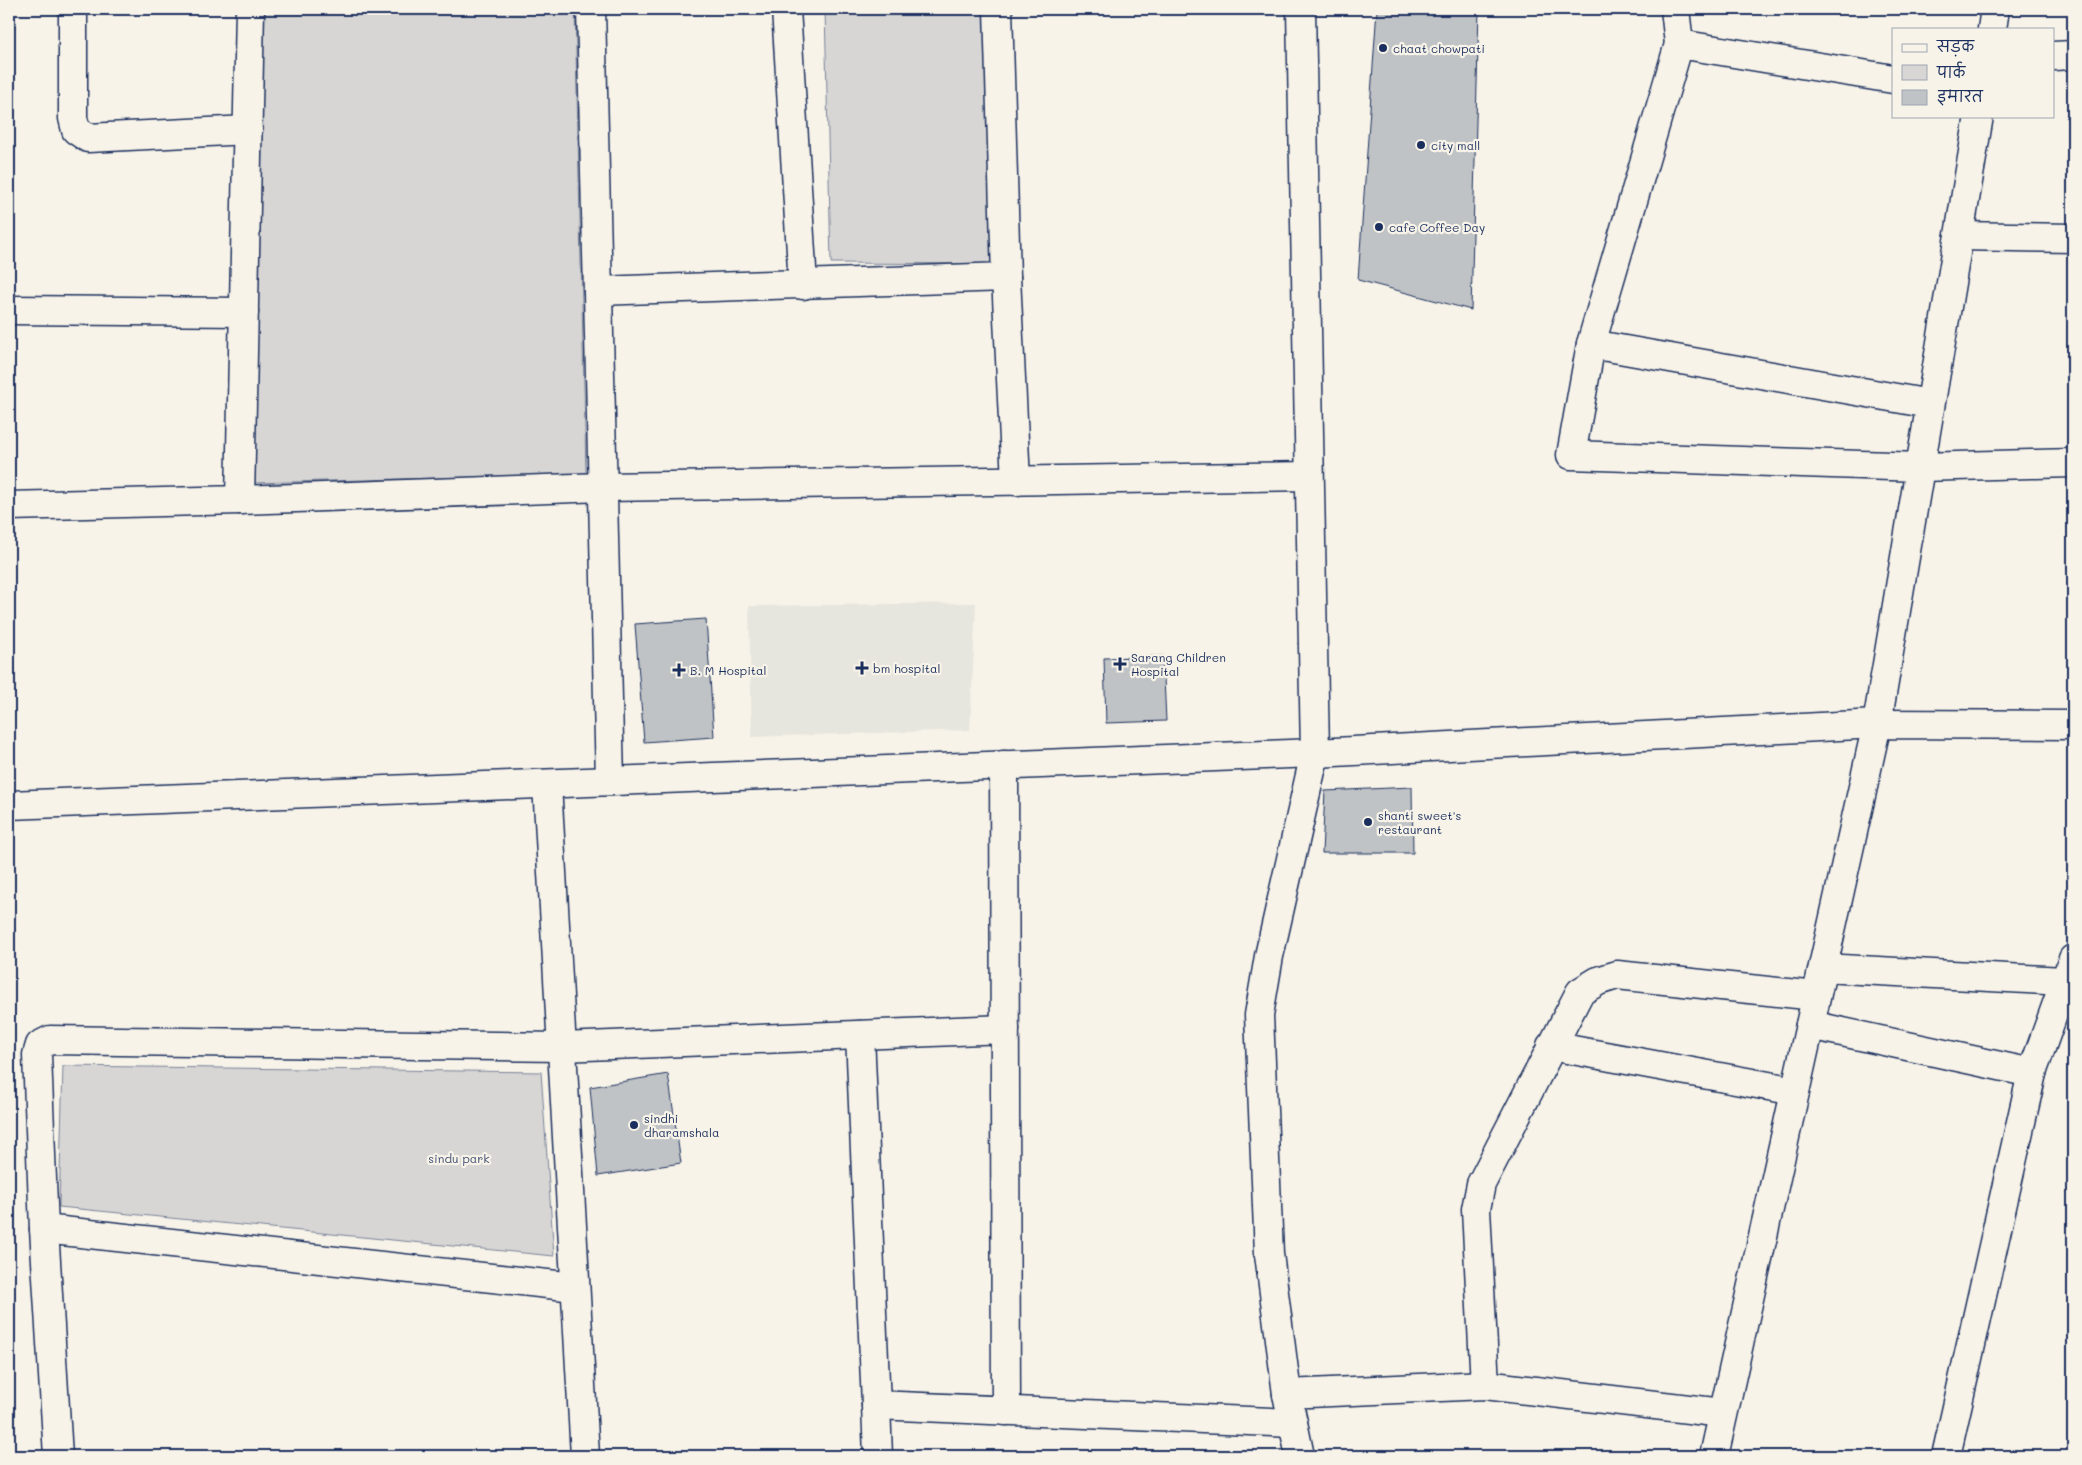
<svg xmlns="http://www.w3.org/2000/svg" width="2082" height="1465" viewBox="0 0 2082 1465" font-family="Mali,'Playpen Sans Deva',sans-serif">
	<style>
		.built { fill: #e6e5de }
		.green { fill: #d7d6d4; stroke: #798299 }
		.building { fill: #c0c3c5; stroke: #1b2f5e }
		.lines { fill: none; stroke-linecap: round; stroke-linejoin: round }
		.minor-casing { stroke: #1b2f5e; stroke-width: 31 }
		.minor { stroke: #f7f3e8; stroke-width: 28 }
		.poi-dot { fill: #1b2f5e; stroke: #f7f3e8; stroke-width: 2 }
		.labels { text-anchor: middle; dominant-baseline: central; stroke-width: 4.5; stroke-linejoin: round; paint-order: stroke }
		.poi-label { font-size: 12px; fill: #1b2f5e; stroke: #f7f3e8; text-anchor: start }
		.park-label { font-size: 12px; fill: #415076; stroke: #f7f3e8 }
	</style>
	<rect width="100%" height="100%" fill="#f7f3e8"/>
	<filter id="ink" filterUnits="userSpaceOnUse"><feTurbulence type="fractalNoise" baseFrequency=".02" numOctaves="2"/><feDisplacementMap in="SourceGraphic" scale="10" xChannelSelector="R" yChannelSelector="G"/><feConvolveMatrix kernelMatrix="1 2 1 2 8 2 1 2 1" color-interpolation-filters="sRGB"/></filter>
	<g filter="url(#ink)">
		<path class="built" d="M976,603L970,730L752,737L749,606Z"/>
		<g class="green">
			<path d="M264,9H575L586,474L251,483Z"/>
			<path d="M825,9H987L992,264L831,263Z"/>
			<path d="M63,1066L541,1072L554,1256L59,1207Z"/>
		</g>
		<g class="building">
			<path d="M1377,9H1479L1471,310L1358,280Z"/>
			<path d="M706,619L714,737L644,742L635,624Z"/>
			<path d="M1163,656L1166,721L1106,723L1104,658Z"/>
			<path d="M1412,787L1413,853H1322L1325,791Z"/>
			<path d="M668,1074L681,1163L598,1176L590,1087Z"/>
		</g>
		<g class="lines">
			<defs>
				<g id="minor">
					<path d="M73,9V118L76,130L88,138L248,130"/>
					<path d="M591,9L610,781"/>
					<path d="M786,9L803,285"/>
					<path d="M1675,9L1679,44"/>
					<path d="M1992,29L1995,9"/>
					<path d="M2053,56L2073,55"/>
					<path d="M1959,236L2073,238"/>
					<path d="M1006,277L1016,481"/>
					<path d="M598,291L1006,277L998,9"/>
					<path d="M9,310L244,312"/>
					<path d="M1591,344L1679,44L1893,79"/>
					<path d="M1930,404L1591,344L1571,455L1920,467L2073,463"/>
					<path d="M240,500L603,487L1309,476"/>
					<path d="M9,506L240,500L250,9"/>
					<path d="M1004,765L1006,1411"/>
					<path d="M547,784L585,1456"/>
					<path d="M9,805L1315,753L1877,724L2073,725"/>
					<path d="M1823,968L2064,981"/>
					<path d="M1810,1025L2032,1073"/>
					<path d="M860,1035L876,1405L1293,1423"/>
					<path d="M1551,1046L1795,1091"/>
					<path d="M44,1229L58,1456"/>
					<path d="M575,1287L44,1229L37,1055L40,1045L50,1040L562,1047L1005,1029"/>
					<path d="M1485,1385L1476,1209L1481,1184L1580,992L1598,981L1617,975L1816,996"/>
					<path d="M1287,1394L1485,1385L1723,1413"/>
					<path d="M876,1405L878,1456"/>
					<path d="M1300,1456L1287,1394L1269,1254L1259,1015L1269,956L1315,753L1301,9"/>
					<path d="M1714,1456L1877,724L1979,116"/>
					<path d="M1946,1456L2032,1073L2073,959"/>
				</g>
			</defs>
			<use href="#minor" class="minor-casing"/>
			<use href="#minor" class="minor"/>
		</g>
	</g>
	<g class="poi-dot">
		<circle cx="1383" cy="48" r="5"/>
		<circle cx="1421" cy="145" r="5"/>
		<circle cx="1379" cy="227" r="5"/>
		<path d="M1117.5 656.5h5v5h5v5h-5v5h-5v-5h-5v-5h5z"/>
		<path d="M859.5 660.5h5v5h5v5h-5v5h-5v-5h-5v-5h5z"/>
		<path d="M676.5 662.5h5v5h5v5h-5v5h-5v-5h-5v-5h5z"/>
		<circle cx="1368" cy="822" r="5"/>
		<circle cx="634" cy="1125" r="5"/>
	</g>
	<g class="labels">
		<g class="poi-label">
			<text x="1393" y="48">chaat chowpati</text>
			<text x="1431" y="145">city mall</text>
			<text x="1389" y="227">cafe Coffee Day</text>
			<text x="1131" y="657">Sarang Children<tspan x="1131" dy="14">Hospital</tspan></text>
			<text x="873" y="668">bm hospital</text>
			<text x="690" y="670">B. M Hospital</text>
			<text x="1378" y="815">shanti sweet's<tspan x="1378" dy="14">restaurant</tspan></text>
			<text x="644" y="1118">sindhi<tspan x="644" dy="14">dharamshala</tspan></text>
		</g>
		<g class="park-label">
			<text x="459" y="1158">sindu park</text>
		</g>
	</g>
	<rect width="2082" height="1465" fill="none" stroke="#f7f3e8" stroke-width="30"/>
	<rect x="15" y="15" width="2052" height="1435" fill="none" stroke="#1b2f5e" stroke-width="2" filter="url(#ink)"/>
	<rect x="1892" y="28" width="162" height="90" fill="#f7f3e8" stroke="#9fa5b1"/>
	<rect x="1902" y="44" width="25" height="8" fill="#f7f3e8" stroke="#9fa5b1"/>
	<text x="1937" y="52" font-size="15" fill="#1b2f5e">सड़क</text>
	<rect x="1902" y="65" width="25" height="15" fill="#d7d6d4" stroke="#9fa5b1"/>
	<text x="1937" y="78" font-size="15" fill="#1b2f5e">पार्क</text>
	<rect x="1902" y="90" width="25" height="15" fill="#c0c3c5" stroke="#9fa5b1"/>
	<text x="1937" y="102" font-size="15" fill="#1b2f5e">इमारत</text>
</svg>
